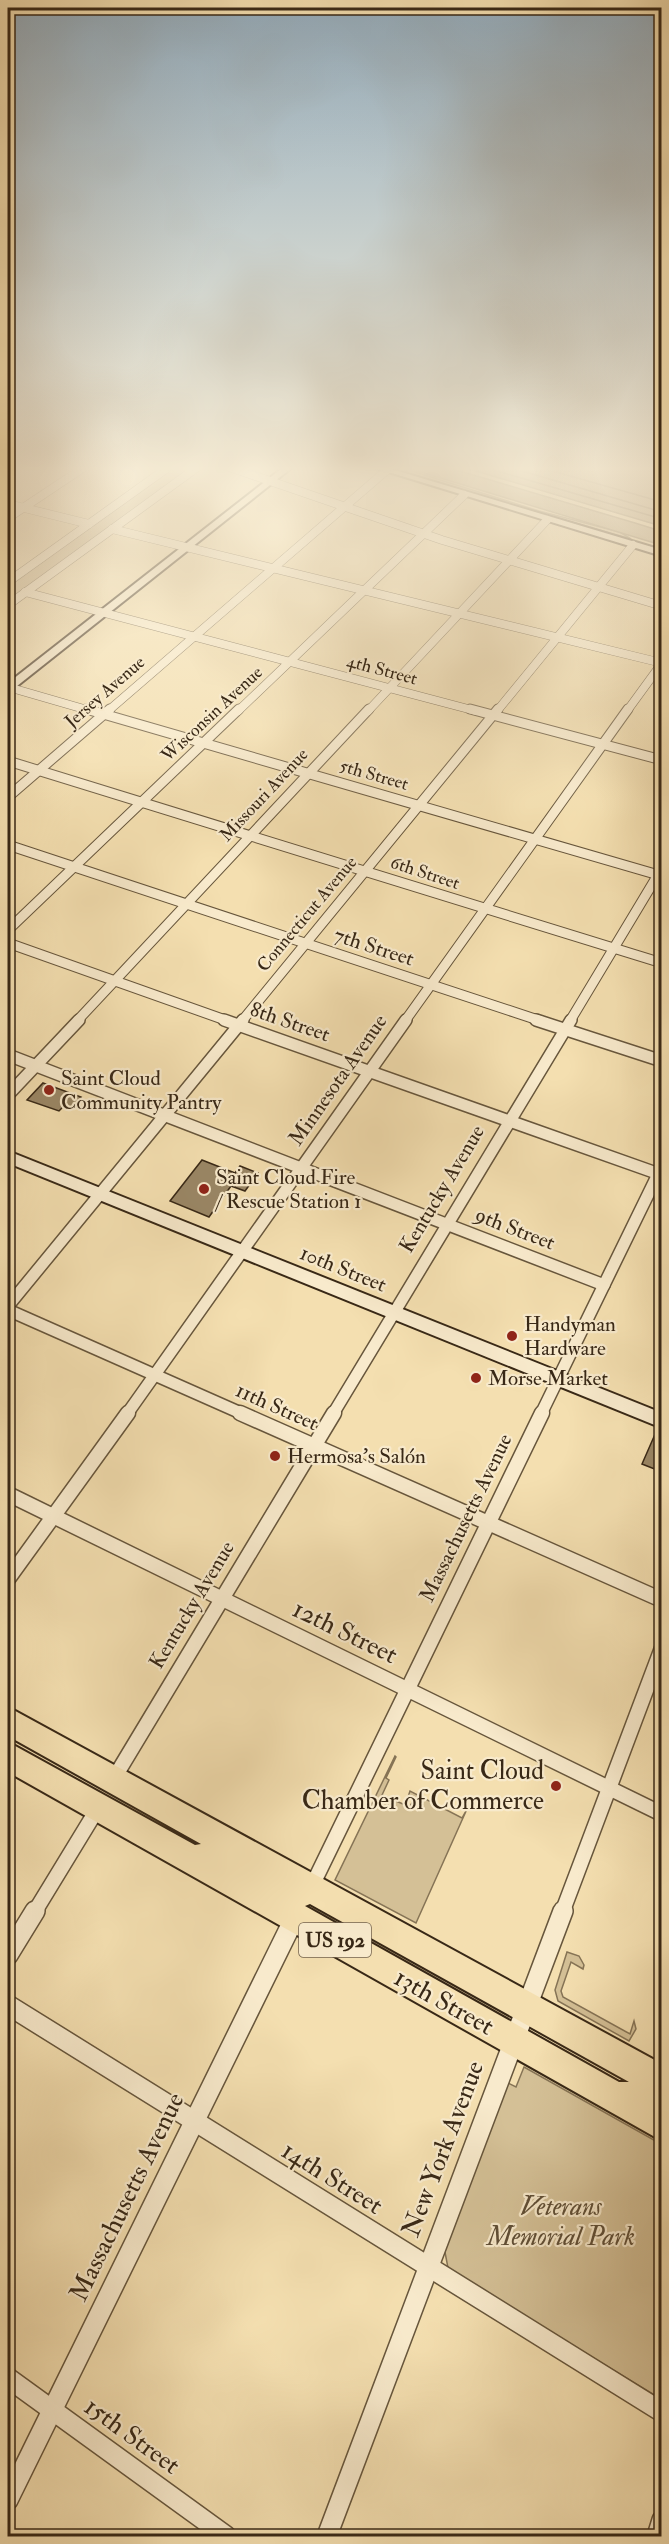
<svg xmlns="http://www.w3.org/2000/svg" width="669" height="2544" viewBox="0 0 669 2544" font-family="'IM FELL Double Pica',serif">
	<style>
		.green { fill: #d4c096; stroke: #867456; stroke-width: 1.5 }
		.water { fill: #b4a17c; stroke: #827153; stroke-width: 1.5 }
		.lines { fill: none; stroke-linecap: round; stroke-linejoin: round }
		.shore { stroke: #766449; stroke-width: 1.5 }
		.building { fill: #9a8766; stroke: #382816; stroke-width: 1.5 }
		.street-far4-casing { stroke: #67563c; stroke-width: 9 }
		.street-far3-casing { stroke: #67563c; stroke-width: 11 }
		.street-far2-casing { stroke: #67563c; stroke-width: 14 }
		.street-far1-casing { stroke: #67563c; stroke-width: 17 }
		.street-casing { stroke: #67563c; stroke-width: 22 }
		.secondary-casing { stroke: #382816; stroke-width: 4 }
		.highway-casing { stroke: #382816; stroke-width: 4 }
		.street-far4 { stroke: #f8eacc; stroke-width: 8 }
		.street-far3 { stroke: #f8eacc; stroke-width: 9 }
		.street-far2 { stroke: #f8eacc; stroke-width: 11 }
		.street-far1 { stroke: #f8eacc; stroke-width: 14 }
		.street { stroke: #f8eacc; stroke-width: 19 }
		.secondary { fill: #f8eacc; fill-rule: evenodd }
		.highway { fill: #f4dfb0; fill-rule: evenodd }
		.poi-dot { fill: #8f2418; stroke: #f8eacc; stroke-width: 2 }
		.labels { text-anchor: middle; dominant-baseline: central; stroke-width: 4.5; stroke-linejoin: round; paint-order: stroke }
		.far-street-label { font-size: 18px; fill: #382816; stroke: #f8eacc }
		.shield { fill: #f8eacc; stroke: #72624d; stroke-width: 1.5 }
		.shield-label { font-size: 20px; font-weight: bold; fill: #382816 }
		.street-label { font-size: 21px; fill: #382816; stroke: #f8eacc }
		.poi-label { font-size: 21px; fill: #382816; stroke: #f8eacc; text-anchor: start }
		.near-street-label { font-size: 26px; fill: #382816; stroke: #f8eacc }
		.near-poi-label { font-size: 26px; fill: #382816; stroke: #f8eacc; text-anchor: end }
		.near-park-label { font-size: 26px; font-style: italic; fill: #5f4e36; stroke: #f8eacc }
	</style>
	<rect width="100%" height="100%" fill="#f4dfb0"/>
	<filter id="stains"><feTurbulence type="fractalNoise" baseFrequency=".00333" numOctaves="4"/><feColorMatrix values="0 0 0 0 .2 0 0 0 0 .09 0 0 0 0 .02 0 0 0 .5 -.17"/></filter>
	<radialGradient id="worn" r=".72"><stop offset=".6" stop-color="#630" stop-opacity="0"/><stop offset="1" stop-color="#630" stop-opacity=".3"/></radialGradient>
	<g class="green">
		<path d="M174,466H196L8,603V584Z"/>
		<path d="M386,466H396L539,511L620,532L631,539L453,488Z"/>
		<path d="M395,1756L396,1757L386,1778L389,1780L382,1795L410,1807L413,1800L408,1797L410,1791L462,1818L467,1809L416,1923L335,1880Z"/>
		<path d="M567,1952L579,1956L584,1965L583,1969L571,1962L561,1991L563,1997L630,2034L634,2021L636,2029L629,2041L558,2001L555,1990Z"/>
		<path d="M524,2067L661,2144V2399L453,2273L448,2268L444,2247L508,2083L516,2087Z"/>
	</g>
	<g class="water">
		<path d="M401,466H443L635,523L661,531V545Z"/>
		<path d="M459,466H661V526Z"/>
	</g>
	<g class="lines">
		<g class="shore">
			<path d="M480,466L662,519"/>
			<path d="M505,466L662,512"/>
			<path d="M535,466L662,502"/>
		</g>
	</g>
	<g class="building">
		<path d="M43,1083L81,1097L71,1109L64,1106L59,1111L27,1100Z"/>
		<path d="M202,1160L235,1173L240,1166L258,1173L245,1191L231,1186L209,1217L170,1201Z"/>
		<path d="M656,1432L662,1435V1472L642,1464Z"/>
	</g>
	<g class="lines">
		<defs>
			<g id="street-far4">
				<path d="M226,466L442,540L662,606"/>
				<path d="M8,504L89,524"/>
				<path d="M8,518L86,466"/>
				<path d="M112,529L662,663"/>
				<path d="M8,582L170,466"/>
				<path d="M25,592L476,711"/>
				<path d="M8,605L199,466"/>
				<path d="M8,687L91,711"/>
				<path d="M108,711L387,470"/>
				<path d="M238,711L464,495"/>
				<path d="M368,711L547,520"/>
				<path d="M497,711L633,545"/>
				<path d="M627,711L662,663"/>
			</g>
			<g id="street-far3">
				<path d="M86,709L662,876"/>
				<path d="M470,709L662,760"/>
				<path d="M8,761L662,963"/>
				<path d="M8,797L110,709"/>
				<path d="M8,845L541,1021"/>
				<path d="M8,930L239,709"/>
				<path d="M8,943L228,1021"/>
				<path d="M77,1021L369,709"/>
				<path d="M242,1021L498,709"/>
				<path d="M405,1021L628,709"/>
				<path d="M570,1021L662,868"/>
			</g>
			<g id="street-far2">
				<path d="M224,1020L662,1175"/>
				<path d="M536,1020L662,1061"/>
				<path d="M8,1055L604,1285"/>
				<path d="M8,1095L79,1020"/>
				<path d="M8,1306L243,1020"/>
				<path d="M8,1310L243,1414"/>
				<path d="M127,1414L406,1020"/>
				<path d="M333,1414L571,1020"/>
				<path d="M541,1414L662,1166"/>
			</g>
			<g id="street-far1">
				<path d="M240,1413L662,1600"/>
				<path d="M8,1494L662,1814"/>
				<path d="M8,1579L128,1413"/>
				<path d="M113,1780L334,1413"/>
				<path d="M311,1888L542,1413"/>
				<path d="M34,1913L98,1808"/>
				<path d="M562,1913L662,1648"/>
			</g>
			<g id="street">
				<path d="M8,1955L35,1911"/>
				<path d="M8,2005L662,2412"/>
				<path d="M8,2378L226,2536"/>
				<path d="M8,2500L295,1917"/>
				<path d="M327,2536L563,1911"/>
				<path d="M657,2536L662,2520"/>
			</g>
			<g id="secondary">
				<path d="M285,466H294L12,690L8,691V683Z"/>
				<path d="M369,466H381L662,550V556Z"/>
				<path d="M8,1151L662,1413V1428L8,1163Z"/>
			</g>
			<path id="highway" d="M8,1707L662,2064V2141L8,1772V1742L195,1845L201,1844L8,1736ZM310,1904L629,2082H619L305,1906Z"/>
		</defs>
		<use href="#street-far4" class="street-far4-casing"/>
		<use href="#street-far3" class="street-far3-casing"/>
		<use href="#street-far2" class="street-far2-casing"/>
		<use href="#street-far1" class="street-far1-casing"/>
		<use href="#street" class="street-casing"/>
		<use href="#secondary" class="secondary-casing"/>
		<use href="#highway" class="highway-casing"/>
		<use href="#street-far4" class="street-far4"/>
		<use href="#street-far3" class="street-far3"/>
		<use href="#street-far2" class="street-far2"/>
		<use href="#street-far1" class="street-far1"/>
		<use href="#street" class="street"/>
		<use href="#secondary" class="secondary"/>
		<use href="#highway" class="highway"/>
	</g>
	<linearGradient id="sky" x2="0" y2="1"><stop stop-color="#93acbd"/><stop offset="0.57" stop-color="#faf1db"/><stop offset="1" stop-color="#faf1db" stop-opacity="0"/></linearGradient>
	<rect width="669" height="822" fill="url(#sky)"/>
	<g class="poi-dot">
		<circle cx="49" cy="1090" r="6"/>
		<circle cx="204" cy="1189" r="6"/>
		<circle cx="512" cy="1336" r="6"/>
		<circle cx="476" cy="1378" r="6"/>
		<circle cx="275" cy="1456" r="6"/>
		<circle cx="556" cy="1786" r="6"/>
	</g>
	<g class="labels">
		<g class="far-street-label">
			<text transform="translate(382 670) rotate(15)">4th Street</text>
			<text transform="translate(105 692) rotate(-41)">Jersey Avenue</text>
			<text transform="translate(212 714) rotate(-43)">Wisconsin Avenue</text>
			<text transform="translate(374 775) rotate(16)">5th Street</text>
			<text transform="translate(264 795) rotate(-47)">Missouri Avenue</text>
			<text transform="translate(425 873) rotate(18)">6th Street</text>
			<text transform="translate(307 914) rotate(-50)">Connecticut Avenue</text>
		</g>
		<rect class="shield" x="299" y="1923" width="72" height="34" rx="4.5"/>
		<g class="shield-label">
			<text x="335" y="1940">US 192</text>
		</g>
		<g class="street-label">
			<text transform="translate(374 947) rotate(18)">7th Street</text>
			<text transform="translate(290 1022) rotate(19)">8th Street</text>
			<text transform="translate(338 1080) rotate(-55)">Minnesota Avenue</text>
			<text transform="translate(442 1189) rotate(-59)">Kentucky Avenue</text>
			<text transform="translate(515 1229) rotate(21)">9th Street</text>
			<text transform="translate(343 1269) rotate(22)">10th Street</text>
			<text transform="translate(277 1407) rotate(24)">11th Street</text>
			<text transform="translate(466 1518) rotate(-64)">Massachusetts Avenue</text>
			<text transform="translate(192 1605) rotate(-59)">Kentucky Avenue</text>
		</g>
		<g class="poi-label">
			<text x="61" y="1078">Saint Cloud<tspan x="61" dy="24">Community Pantry</tspan></text>
			<text x="216" y="1177">Saint Cloud Fire<tspan x="216" dy="24">/ Rescue Station 1</tspan></text>
			<text x="524" y="1324">Handyman<tspan x="524" dy="24">Hardware</tspan></text>
			<text x="488" y="1378">Morse Market</text>
			<text x="287" y="1456">Hermosa's Salón</text>
		</g>
		<g class="near-street-label">
			<text transform="translate(345 1632) rotate(26)">12th Street</text>
			<text transform="translate(444 2002) rotate(29)">13th Street</text>
			<text transform="translate(443 2149) rotate(-69)">New York Avenue</text>
			<text transform="translate(332 2178) rotate(32)">14th Street</text>
			<text transform="translate(127 2197) rotate(-64)">Massachusetts Avenue</text>
			<text transform="translate(132 2436) rotate(36)">15th Street</text>
		</g>
		<g class="near-poi-label">
			<text x="544" y="1771">Saint Cloud<tspan x="544" dy="30">Chamber of Commerce</tspan></text>
		</g>
		<g class="near-park-label">
			<text x="561" y="2207">Veterans<tspan x="561" dy="30">Memorial Park</tspan></text>
		</g>
	</g>
	<rect width="669" height="2544" fill="none" stroke="#f4dfb0" stroke-width="30"/>
	<rect x="9" y="9" width="651" height="2526" fill="none" stroke="#382816" stroke-width="3"/>
	<rect x="15" y="15" width="639" height="2514" fill="none" stroke="#382816" stroke-width="1.5"/>
	<rect width="100%" height="100%" filter="url(#stains)"/>
	<rect width="100%" height="100%" fill="url(#worn)"/>
</svg>
